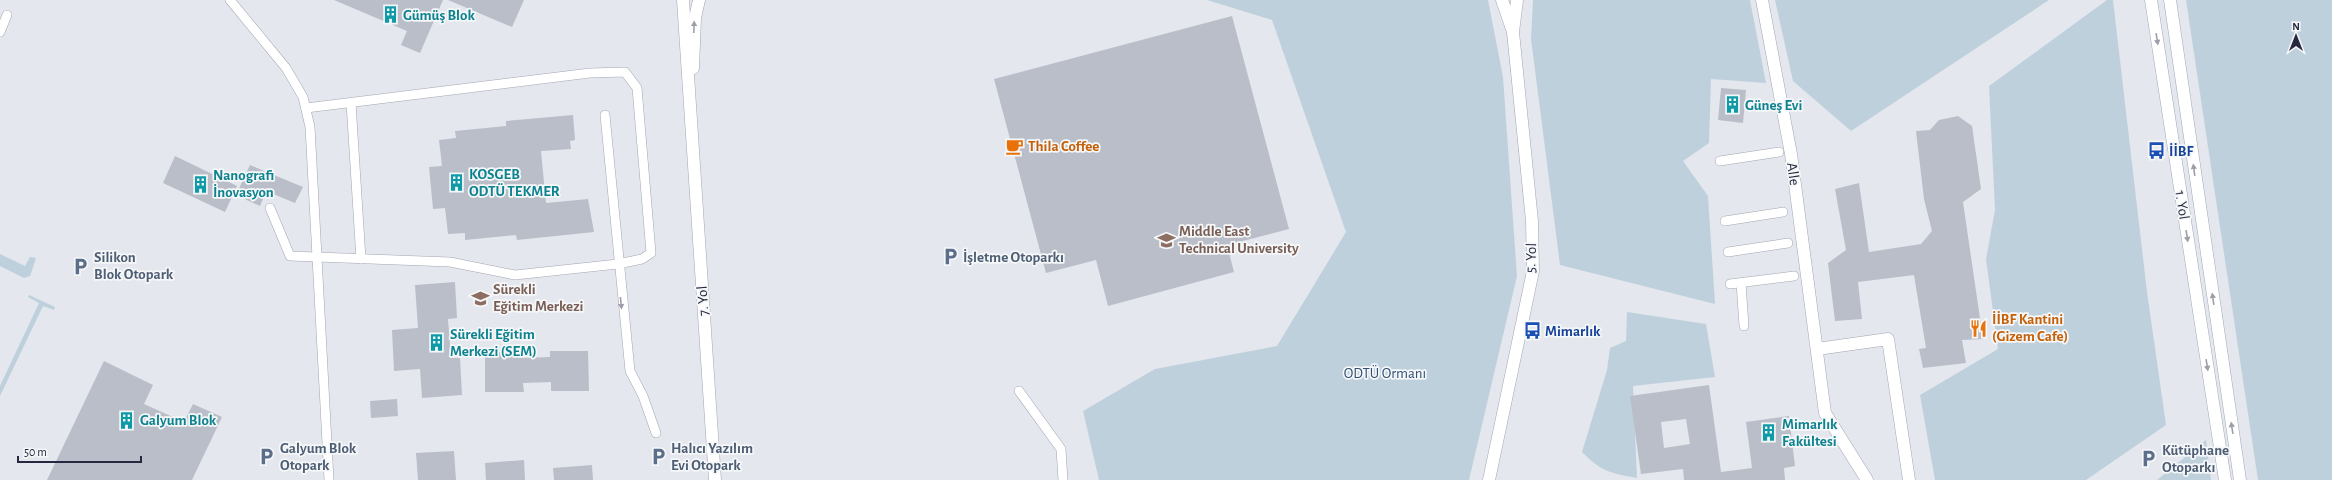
<svg xmlns="http://www.w3.org/2000/svg" width="2332" height="480" viewBox="0 0 2332 480" font-family="'Alegreya Sans',sans-serif">
	<style>
		.green { fill: #bfd0dd }
		.building { fill: #babec8; fill-rule: evenodd }
		.lines { fill: none; stroke-linecap: round; stroke-linejoin: round }
		.lane-casing { stroke: #a3a6b2; stroke-width: 10 }
		.street-casing { stroke: #a3a6b2; stroke-width: 13 }
		.secondary-casing { stroke: #a3a8b8; stroke-width: 13 }
		.lane { stroke: #fff; stroke-width: 9 }
		.street { stroke: #fff; stroke-width: 12 }
		.secondary { stroke: #fff; stroke-width: 12 }
		.oneway { fill: #9d9ea8 }
		.labels { text-anchor: middle; dominant-baseline: central; stroke-width: 3.5; stroke-linejoin: round; paint-order: stroke }
		.culture-label { font-size: 15px; font-weight: bold; fill: #0d838f; stroke: #f5f7f9; text-anchor: start }
		.food-label { font-size: 15px; font-weight: bold; fill: #c56008; stroke: #f5f7f9; text-anchor: start }
		.transit-label { font-size: 15px; font-weight: bold; fill: #164399; stroke: #f5f7f9; text-anchor: start }
		.street-label { font-size: 15px; fill: #25283e; stroke: #f5f7f9 }
		.education-label { font-size: 15px; font-weight: bold; fill: #785e54; stroke: #f5f7f9; text-anchor: start }
		.service-label { font-size: 15px; font-weight: bold; fill: #4e5e75; stroke: #f5f7f9; text-anchor: start }
		.park-label { font-size: 15px; fill: #315073; stroke: #f5f7f9 }
	</style>
	<rect width="100%" height="100%" fill="#e4e7ed"/>
	<g class="green">
		<path d="M1207,0H1488L1503,77L1517,276L1469,480H1099L1083,411L1155,369L1277,346L1346,232L1272,20Z"/>
		<path d="M1533,0H1750L1766,83L1711,79L1709,143L1683,161L1708,196L1715,304L1560,265L1531,39Z"/>
		<path d="M1775,0H2049L1851,131L1793,81Z"/>
		<path d="M2107,0H2113L2147,292L2166,425L2086,480H1935L1920,395L1998,349L1986,259L1995,210L1989,86Z"/>
		<path d="M2186,0H2332V480H2258Z"/>
		<path d="M0,254L25,266L30,257L36,258L30,276L24,278L0,266Z"/>
		<path d="M29,295L55,307L54,310L43,306L0,396V386L39,303L28,297Z"/>
		<path d="M1627,312L1706,324L1715,377L1633,386L1637,478C1610,473 1602,472 1582,452L1607,370L1610,348L1626,341Z"/>
		<path d="M2206,440L2211,480H2157Z"/>
	</g>
	<g class="building">
		<path d="M334,0H443L420,53L401,45L407,31Z"/>
		<path d="M448,0H524L512,27Z"/>
		<path d="M1232,16L1289,229L1227,245L1234,272L1108,306L1096,260L1046,273L994,79Z"/>
		<path d="M1721,88L1746,90L1743,123L1718,120Z"/>
		<path d="M573,115L575,140L570,141L571,149L541,151L546,203L588,199L594,232L517,240L516,235L465,240V233L448,234L445,208L433,209L429,167L442,166L439,140L456,138L455,131L506,126V121Z"/>
		<path d="M1958,116L1972,126L1981,189L1963,202L1983,339L1962,340L1966,363L1923,368L1919,349L1926,348L1914,275L1858,282L1862,319L1835,321L1828,263L1846,250L1835,189L1859,183L1869,252L1921,244L1932,231L1924,199L1916,131L1930,130L1939,120Z"/>
		<path d="M175,156L237,186L225,212L163,183Z"/>
		<path d="M250,165L303,187L295,203L266,191L260,206L236,195Z"/>
		<path d="M455,282L457,318L448,319L451,358H460L462,395L422,398L420,369L394,371L392,330L418,328L415,285Z"/>
		<path d="M550,351H588L589,391H551V382L523,383L524,392H485V352H523V358L550,357Z"/>
		<path d="M104,361L153,385L144,404L184,422L193,404L222,417L192,480H47Z"/>
		<path d="M1709,385L1721,472L1752,468L1746,422L1789,416L1795,466L1784,468L1785,480H1684L1683,469L1641,474L1630,396ZM1686,419L1690,444L1664,448L1661,422Z"/>
		<path d="M397,399L398,416L371,418L370,401Z"/>
		<path d="M454,451L456,480H418L416,453Z"/>
		<path d="M524,460L525,480H486L485,463Z"/>
		<path d="M592,465L593,480H554L553,468Z"/>
	</g>
	<g class="lines">
		<defs>
			<g id="lane">
				<path d="M230,0L286,68L303,97L310,127L329,480"/>
				<path d="M0,32L7,15"/>
				<path d="M351,103L361,259"/>
				<path d="M605,115L630,371L643,396L656,433"/>
				<path d="M1720,161L1779,152"/>
				<path d="M270,208L290,256L450,262L515,275L618,264L642,259L651,253L637,88L625,72L590,73L306,108"/>
				<path d="M1725,221L1783,212"/>
				<path d="M1728,252L1788,243"/>
				<path d="M1741,283L1744,326"/>
				<path d="M1730,284L1794,276"/>
				<path d="M1019,391L1061,449L1063,480"/>
			</g>
			<g id="street">
				<path d="M683,0L715,480"/>
				<path d="M1502,0L1512,29"/>
				<path d="M1762,0L1791,154L1825,413L1867,480"/>
				<path d="M693,68L695,18L699,0"/>
				<path d="M1817,349L1888,339L1909,480"/>
				<path d="M1489,480L1533,271L1532,221L1513,32L1517,0"/>
			</g>
			<g id="secondary">
				<path d="M2151,0L2225,480"/>
				<path d="M2170,0L2240,480"/>
			</g>
		</defs>
		<use href="#lane" class="lane-casing"/>
		<use href="#street" class="street-casing"/>
		<use href="#secondary" class="secondary-casing"/>
		<use href="#lane" class="lane"/>
		<use href="#street" class="street"/>
		<use href="#secondary" class="secondary"/>
	</g>
	<defs><path id="oneway-solid" d="M-6-.8H1V-3.2L6.5 0L1 3.2V.8H-6Z"/></defs>
	<g class="oneway">
		<use href="#oneway-solid" transform="translate(694 27) rotate(-88)"/>
		<use href="#oneway-solid" transform="translate(2157 39) rotate(81)"/>
		<use href="#oneway-solid" transform="translate(2194 170) rotate(-98)"/>
		<use href="#oneway-solid" transform="translate(2187 236) rotate(81)"/>
		<use href="#oneway-solid" transform="translate(2213 299) rotate(-98)"/>
		<use href="#oneway-solid" transform="translate(621 303) rotate(84)"/>
		<use href="#oneway-solid" transform="translate(2207 365) rotate(81)"/>
		<use href="#oneway-solid" transform="translate(2232 428) rotate(-99)"/>
	</g>
	<defs>
		<symbol id="building-bare" viewBox="-9 -9 18 18"><path d="M-4-6H4V6H1V3H-1V6H-4ZM-2.5-4.3h1.7v1.8h-1.7ZM.8-4.3h1.7v1.8H.8ZM-2.5-1h1.7V.8h-1.7ZM.8-1h1.7V.8H.8Z" fill="#0f9aa8" stroke="#f5f7f9" stroke-width="2.5" paint-order="stroke"/></symbol>
		<symbol id="cafe-bare" viewBox="-9 -9 18 18"><path d="M-5.5-4.5H6V0H3Q3 3.5 0 3.5H-2.5Q-5.5 3.5-5.5 0ZM3-3.2v2h1.7v-2ZM-6 4.5H4V6H-6Z" fill="#e8710a" stroke="#f5f7f9" stroke-width="2.5" paint-order="stroke"/></symbol>
		<symbol id="bus-bare" viewBox="-9 -9 18 18"><path d="M-5-6H5V4H4V6H2V4H-2V6H-4V4H-5ZM-3.5-4V0h7V-4ZM-3.5 1.2v1.5H-2V1.2ZM2 1.2v1.5H3.5V1.2Z" fill="#1a4fb4" stroke="#f5f7f9" stroke-width="2.5" paint-order="stroke"/></symbol>
		<symbol id="university-bare" viewBox="-9 -9 18 18"><path d="M0-5L7-2L0 1L-7-2ZM-4 1L0 2.5L4 1V4Q0 6-4 4Z" fill="#8d6e63" stroke="#f5f7f9" stroke-width="2.5" paint-order="stroke"/></symbol>
		<symbol id="parking-bare" viewBox="-9 -9 18 18"><path d="M-3.5-5.5H1a3.5 3.5 0 0 1 0 7H-1V5.5H-3.5ZM-1-3.4V-.6H.8a1.4 1.4 0 0 0 0-2.8Z" fill="#5c6f8a" stroke="#f5f7f9" stroke-width="2.5" paint-order="stroke"/></symbol>
		<symbol id="school-bare" viewBox="-9 -9 18 18"><path d="M0-5L7-2L0 1L-7-2ZM-4 1L0 2.5L4 1V4Q0 6-4 4Z" fill="#8d6e63" stroke="#f5f7f9" stroke-width="2.5" paint-order="stroke"/></symbol>
		<symbol id="restaurant-bare" viewBox="-9 -9 18 18"><path d="M-5-6h1v4h1v-4h1v4h1v-4h1v5L-1.5 .5V6h-2V.5L-5-1ZM5-6V6H3V1.5H1.5Q1.5-4 5-6Z" fill="#e8710a" stroke="#f5f7f9" stroke-width="2.5" paint-order="stroke"/></symbol>
	</defs>
	<g fill-rule="evenodd">
		<use href="#building-bare" x="378" y="2" width="25" height="25"/>
		<use href="#building-bare" x="1720" y="92" width="25" height="25"/>
		<use href="#cafe-bare" x="1002" y="134" width="25" height="25"/>
		<use href="#bus-bare" x="2144" y="138" width="25" height="25"/>
		<use href="#building-bare" x="444" y="170" width="25" height="25"/>
		<use href="#building-bare" x="188" y="172" width="25" height="25"/>
		<use href="#university-bare" x="1154" y="228" width="25" height="25"/>
		<use href="#parking-bare" x="938" y="244" width="25" height="25"/>
		<use href="#parking-bare" x="68" y="254" width="25" height="25"/>
		<use href="#school-bare" x="468" y="286" width="25" height="25"/>
		<use href="#restaurant-bare" x="1966" y="316" width="25" height="25"/>
		<use href="#bus-bare" x="1520" y="318" width="25" height="25"/>
		<use href="#building-bare" x="424" y="330" width="25" height="25"/>
		<use href="#building-bare" x="114" y="408" width="25" height="25"/>
		<use href="#building-bare" x="1756" y="420" width="25" height="25"/>
		<use href="#parking-bare" x="254" y="444" width="25" height="25"/>
		<use href="#parking-bare" x="646" y="444" width="25" height="25"/>
		<use href="#parking-bare" x="2136" y="446" width="25" height="25"/>
	</g>
	<g class="labels">
		<g class="culture-label">
			<text x="403" y="15">Gümüş Blok</text>
			<text x="1745" y="105">Güneş Evi</text>
			<text x="469" y="174">KOSGEB<tspan x="469" dy="17">ODTÜ TEKMER</tspan></text>
			<text x="213" y="175">Nanografi<tspan x="213" dy="17">İnovasyon</tspan></text>
			<text x="450" y="334">Sürekli Eğitim<tspan x="450" dy="17">Merkezi (SEM)</tspan></text>
			<text x="140" y="420">Galyum Blok</text>
			<text x="1782" y="424">Mimarlık<tspan x="1782" dy="17">Fakültesi</tspan></text>
		</g>
		<g class="food-label">
			<text x="1028" y="146">Thila Coffee</text>
			<text x="1992" y="319">İİBF Kantini<tspan x="1992" dy="17">(Gizem Cafe)</tspan></text>
		</g>
		<g class="transit-label">
			<text x="2169" y="151">İİBF</text>
			<text x="1545" y="331">Mimarlık</text>
		</g>
		<g class="street-label">
			<text transform="translate(1793 174) rotate(82)">Alle</text>
			<text transform="translate(2182 205) rotate(81)">1. Yol</text>
			<text transform="translate(1531 258) rotate(-88)">5. Yol</text>
			<text transform="translate(703 301) rotate(-94)">7. Yol</text>
		</g>
		<g class="education-label">
			<text x="1179" y="231">Middle East<tspan x="1179" dy="17">Technical University</tspan></text>
			<text x="493" y="289">Sürekli<tspan x="493" dy="17">Eğitim Merkezi</tspan></text>
		</g>
		<g class="service-label">
			<text x="94" y="257">Silikon<tspan x="94" dy="17">Blok Otopark</tspan></text>
			<text x="963" y="257">İşletme Otoparkı</text>
			<text x="280" y="448">Galyum Blok<tspan x="280" dy="17">Otopark</tspan></text>
			<text x="671" y="448">Halıcı Yazılım<tspan x="671" dy="17">Evi Otopark</tspan></text>
			<text x="2162" y="450">Kütüphane<tspan x="2162" dy="17">Otoparkı</tspan></text>
		</g>
		<g class="park-label">
			<text x="1385" y="373">ODTÜ Ormanı</text>
		</g>
	</g>
	<g transform="translate(2296 36)" stroke="#f5f7f9" stroke-width="3" paint-order="stroke">
	<path d="M0-3L7 15L0 10L-7 15Z" fill="#25283e"/>
	<text y="-6" font-size="11" font-weight="bold" text-anchor="middle" fill="#25283e">N</text>
	</g>
	<path d="M18 456v6h123v-6" fill="none" stroke="#25283e" stroke-width="2"/>
	<text x="24" y="456" font-size="12" fill="#25283e" stroke="#f5f7f9" stroke-width="3" paint-order="stroke">50 m</text>
</svg>
